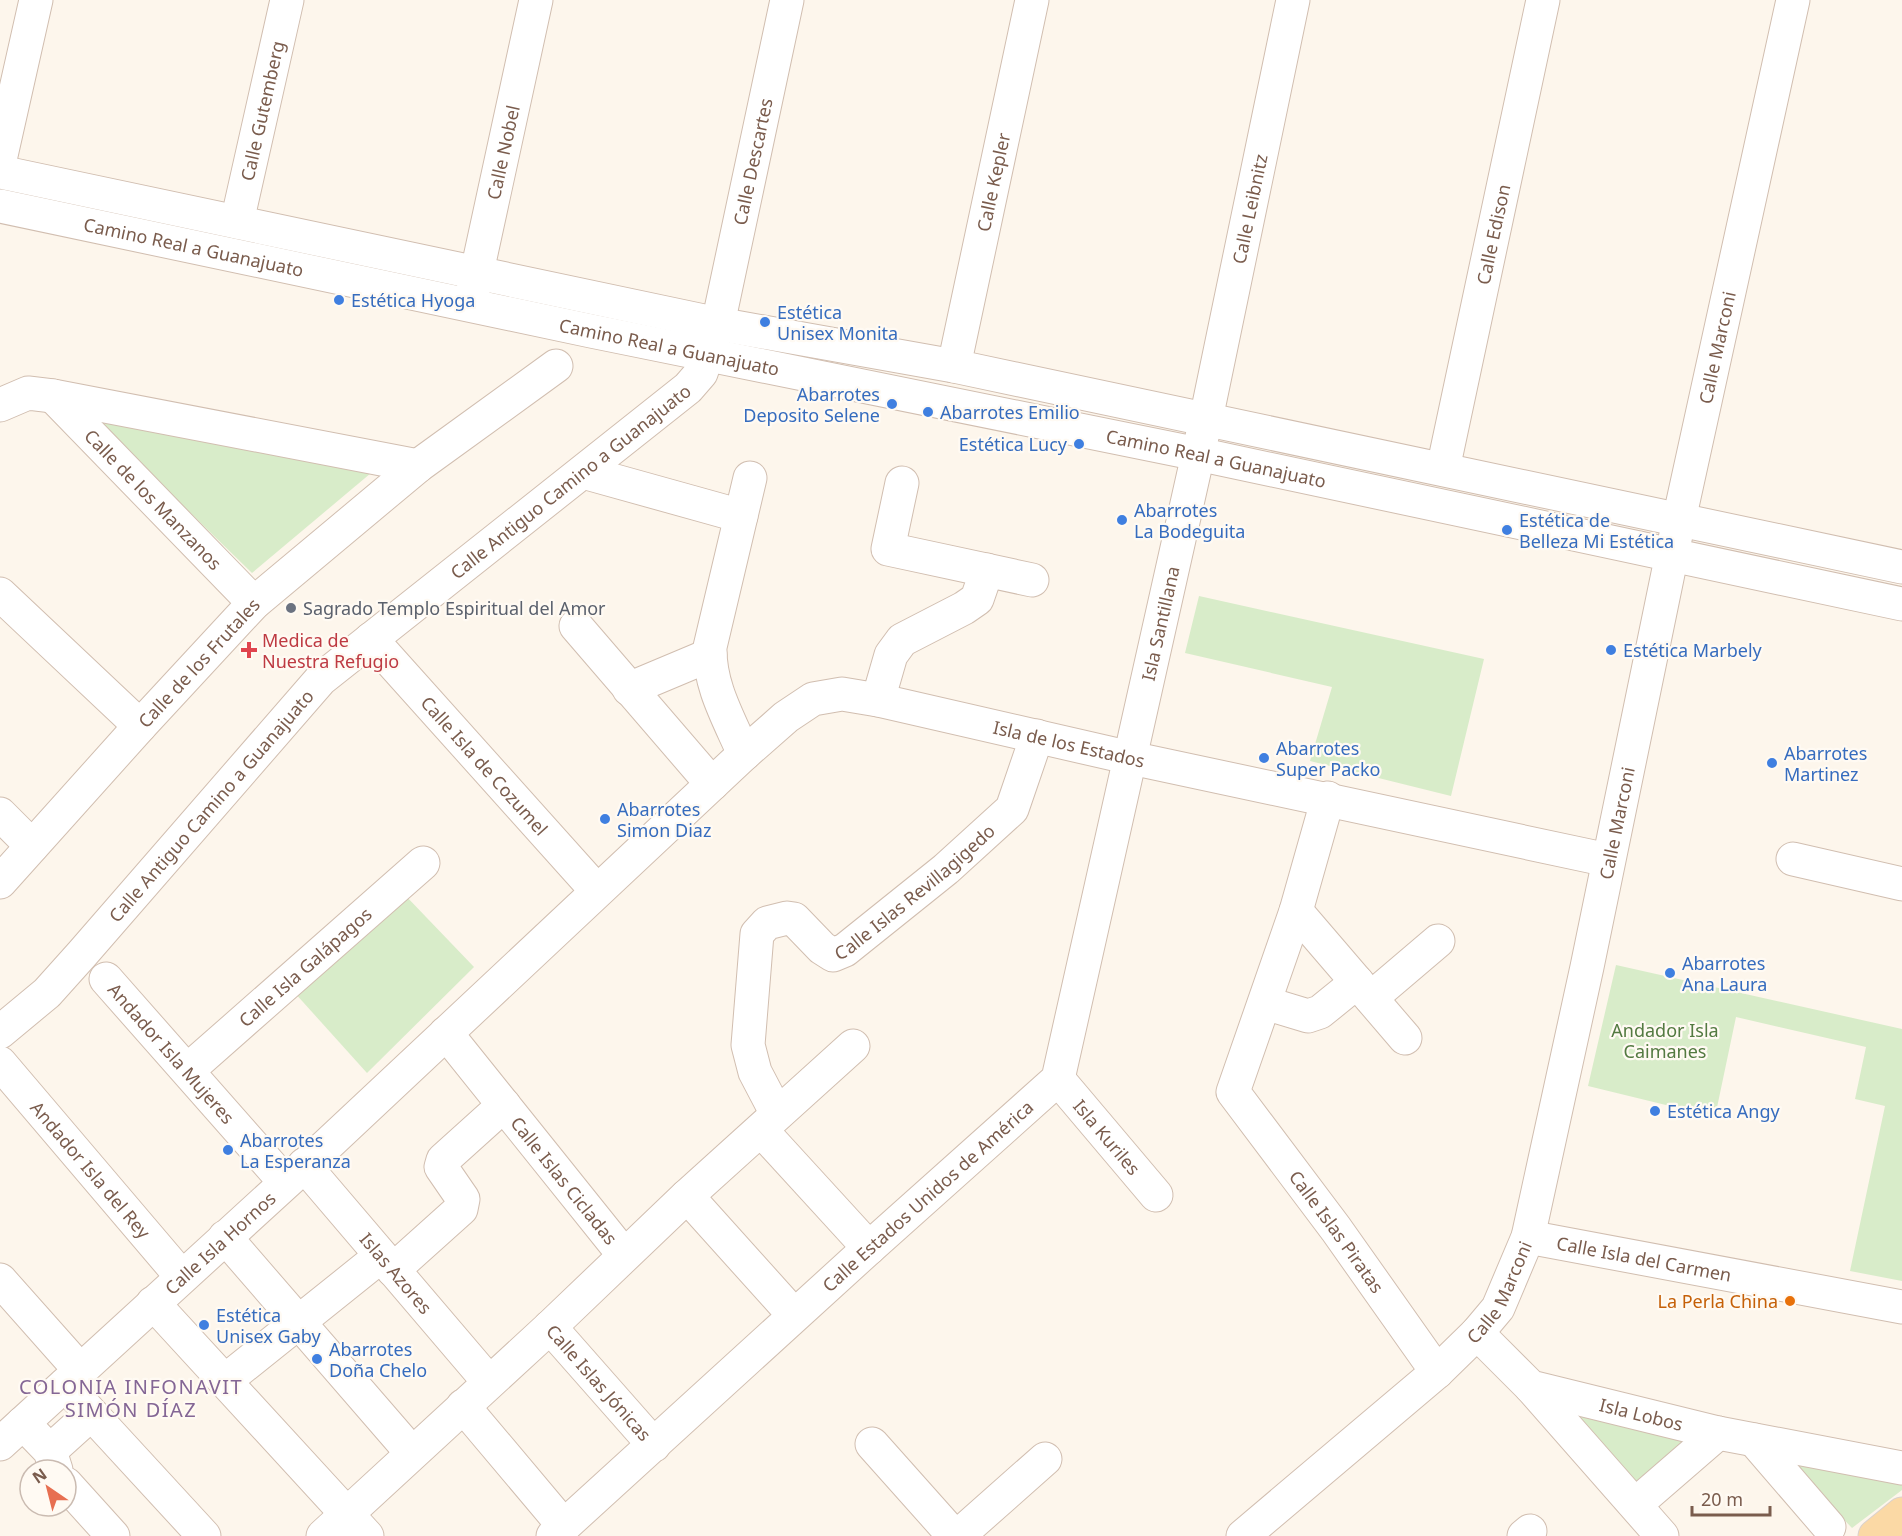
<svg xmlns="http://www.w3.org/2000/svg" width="1902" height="1536" viewBox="0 0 1902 1536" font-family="'Noto Sans',sans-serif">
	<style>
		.green { fill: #d8ecc9 }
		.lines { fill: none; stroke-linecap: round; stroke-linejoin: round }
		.minor-casing { stroke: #d1beb0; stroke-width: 35 }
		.major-casing { stroke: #dad1cd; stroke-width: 35 }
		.minor { stroke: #fff; stroke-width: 33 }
		.major { stroke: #fbd9a5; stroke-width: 33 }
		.shop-dot { fill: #3f7fe0; stroke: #fffaf3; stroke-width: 2 }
		.worship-dot { fill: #6b7280; stroke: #fffaf3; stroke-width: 2 }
		.health-dot { fill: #e0444e; stroke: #fffaf3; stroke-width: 2 }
		.food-dot { fill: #e8710a; stroke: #fffaf3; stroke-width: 2 }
		.labels { text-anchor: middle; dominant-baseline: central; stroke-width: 4.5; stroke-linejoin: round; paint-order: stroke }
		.street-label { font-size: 18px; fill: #7a5c4d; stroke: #fffaf3 }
		.shop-label { font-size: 18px; fill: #366cbe; stroke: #fffaf3; text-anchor: start }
		.worship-label { font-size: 18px; fill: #5b616d; stroke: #fffaf3; text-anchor: start }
		.health-label { font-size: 18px; fill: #be3a42; stroke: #fffaf3; text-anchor: start }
		.park-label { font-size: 18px; fill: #537a41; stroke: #fffaf3 }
		.food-label { font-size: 18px; fill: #c56008; stroke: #fffaf3; text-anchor: end }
		.neighbourhood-label { font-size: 20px; letter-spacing: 1.5px; fill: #846695; stroke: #fffaf3 }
	</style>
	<rect width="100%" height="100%" fill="#fdf6ec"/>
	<g class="green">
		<path d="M95,420L371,473L252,573Z"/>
		<path d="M1199,596L1484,659L1451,796L1310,761L1332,687L1185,653Z"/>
		<path d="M403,893L474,967L367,1073L294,992Z"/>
		<path d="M1616,965L1902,1029V1281L1850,1271L1885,1106L1855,1099L1866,1047L1736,1017L1715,1117L1588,1086Z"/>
		<path d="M1556,1408L1692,1436L1631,1489Z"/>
		<path d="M1782,1455L1902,1474V1490L1852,1528Z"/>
	</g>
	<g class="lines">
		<defs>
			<g id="minor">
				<path d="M0,160L36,0"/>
				<path d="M0,172L718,324L954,366L1902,567"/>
				<path id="s1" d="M0,206L591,331L1198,454L1902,604"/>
				<path id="s2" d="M237,222L287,0"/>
				<path id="s3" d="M472,295L536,0"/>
				<path id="s4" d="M954,366L1032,0"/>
				<path id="s5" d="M53,396L254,603"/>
				<path d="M0,405L28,393L53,396L418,466"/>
				<path id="s6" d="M1443,469L1543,0"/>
				<path d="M583,472L741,516"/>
				<path d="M902,483L888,549L1032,580"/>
				<path d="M0,594L140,726"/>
				<path d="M576,626L712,784"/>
				<path id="s7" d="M371,639L597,891"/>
				<path d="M629,689L710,655"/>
				<path d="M878,700L891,655L902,640L964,608L977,599L987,570"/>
				<path d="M744,754C729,719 709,686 710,647L750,478"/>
				<path id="s8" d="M1328,798L1296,911L1233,1092L1336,1229L1437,1372"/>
				<path d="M0,814L32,846"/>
				<path d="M1793,859L1902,884"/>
				<path id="s9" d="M0,882L140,726L254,603L418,466L556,366"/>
				<path d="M1296,911L1405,1038"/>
				<path id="s10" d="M106,979L285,1182"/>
				<path d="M1371,998L1438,941"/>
				<path d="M1265,1003L1308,1016L1320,1012L1357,982"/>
				<path id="s11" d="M0,1032L47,993L82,954L321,679L688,388L701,373L718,324L787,0"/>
				<path id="s12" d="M446,1033L624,1255"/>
				<path id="s13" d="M0,1063L182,1277"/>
				<path id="s14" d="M188,1070L423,863"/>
				<path id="s15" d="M1058,1079L1156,1195"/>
				<path id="s16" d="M777,1114L755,1072L748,1045L757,934L767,923L787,918L794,919L822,948L833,955L845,950L946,869L1012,809L1037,736"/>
				<path d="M761,1130L869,1248"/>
				<path id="s17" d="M304,1165L489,1382"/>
				<path d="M687,1196L794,1315"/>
				<path d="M225,1237L412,1453"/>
				<path id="s18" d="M1528,1237L1902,1307"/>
				<path d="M393,1270L461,1209L463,1199L441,1167L443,1160L504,1105"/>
				<path d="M0,1280L80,1370"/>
				<path d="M153,1303L367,1536"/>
				<path id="s19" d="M550,1327L654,1445"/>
				<path id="s20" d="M1477,1333L1531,1387L1718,1433L1902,1468"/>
				<path d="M225,1381L381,1256"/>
				<path d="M65,1385L204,1536"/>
				<path d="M1531,1387L1662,1536"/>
				<path d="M463,1406L564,1526"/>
				<path d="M23,1423L50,1451L56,1470"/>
				<path d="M1754,1440L1829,1527"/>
				<path id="s21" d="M0,1444L327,1145L744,754L786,717L813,699L842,694L878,700L1131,758L1608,860"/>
				<path d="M872,1444L954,1536"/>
				<path d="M50,1451L91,1414"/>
				<path d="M66,1484L113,1536"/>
				<path d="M1636,1504L1718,1433"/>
				<path d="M323,1536L550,1327L687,1196L853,1046"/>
				<path id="s22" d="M553,1536L869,1248L1058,1079L1206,419L1293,0"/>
				<path d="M958,1536L1045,1459"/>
				<path id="s23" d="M1243,1536L1437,1372L1477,1333L1498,1308L1528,1237L1587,967L1679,520L1793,0"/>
				<path d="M1524,1536L1530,1531"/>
			</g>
			<path id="major" d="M1875,1536L1902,1514"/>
		</defs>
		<use href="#minor" class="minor-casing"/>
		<use href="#major" class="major-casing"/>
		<use href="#minor" class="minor"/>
		<use href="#major" class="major"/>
	</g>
	<g class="shop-dot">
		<circle cx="339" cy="300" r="6"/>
		<circle cx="765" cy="322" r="6"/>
		<circle cx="892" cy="404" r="6"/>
		<circle cx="928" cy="412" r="6"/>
		<circle cx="1079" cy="444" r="6"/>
		<circle cx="1122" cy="520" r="6"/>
		<circle cx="1507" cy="530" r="6"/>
		<circle cx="1611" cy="650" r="6"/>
		<circle cx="1264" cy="758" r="6"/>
		<circle cx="1772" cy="763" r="6"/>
		<circle cx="605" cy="819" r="6"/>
		<circle cx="1670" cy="973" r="6"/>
		<circle cx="1655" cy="1111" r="6"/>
		<circle cx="228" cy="1150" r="6"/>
		<circle cx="204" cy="1325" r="6"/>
		<circle cx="317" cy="1359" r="6"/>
	</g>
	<circle class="worship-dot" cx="291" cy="608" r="6"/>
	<path class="health-dot" d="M246 641h6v6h6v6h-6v6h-6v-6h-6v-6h6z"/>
	<circle class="food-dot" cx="1790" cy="1301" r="6"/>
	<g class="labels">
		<g class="street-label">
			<text stroke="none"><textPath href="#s2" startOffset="114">Calle Gutemberg</textPath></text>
			<text stroke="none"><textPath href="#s3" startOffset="146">Calle Nobel</textPath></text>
			<text stroke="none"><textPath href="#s11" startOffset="1184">Calle Descartes</textPath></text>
			<text stroke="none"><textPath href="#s4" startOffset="188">Calle Kepler</textPath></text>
			<text stroke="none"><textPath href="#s22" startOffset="1572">Calle Leibnitz</textPath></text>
			<text stroke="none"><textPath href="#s6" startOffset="240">Calle Edison</textPath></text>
			<text stroke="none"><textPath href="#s1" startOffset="198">Camino Real a Guanajuato</textPath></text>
			<text stroke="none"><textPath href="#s1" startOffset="684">Camino Real a Guanajuato</textPath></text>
			<text stroke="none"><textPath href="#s23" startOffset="1329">Calle Marconi</textPath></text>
			<text stroke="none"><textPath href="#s1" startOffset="1242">Camino Real a Guanajuato</textPath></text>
			<text stroke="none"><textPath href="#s11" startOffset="796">Calle Antiguo Camino a Guanajuato</textPath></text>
			<text stroke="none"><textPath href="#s5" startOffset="144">Calle de los Manzanos</textPath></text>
			<text stroke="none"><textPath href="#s22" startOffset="1148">Isla Santillana</textPath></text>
			<text stroke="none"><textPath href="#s9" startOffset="296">Calle de los Frutales</textPath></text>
			<text stroke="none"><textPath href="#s21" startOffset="1365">Isla de los Estados</textPath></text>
			<text stroke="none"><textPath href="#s7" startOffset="170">Calle Isla de Cozumel</textPath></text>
			<text stroke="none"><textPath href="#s11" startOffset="310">Calle Antiguo Camino a Guanajuato</textPath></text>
			<text stroke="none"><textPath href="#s23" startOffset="843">Calle Marconi</textPath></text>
			<text stroke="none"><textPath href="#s16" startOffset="386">Calle Islas Revillagigedo</textPath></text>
			<text stroke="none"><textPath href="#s14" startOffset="156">Calle Isla Galápagos</textPath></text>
			<text stroke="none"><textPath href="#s10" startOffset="99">Andador Isla Mujeres</textPath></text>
			<text stroke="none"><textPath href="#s15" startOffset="76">Isla Kuriles</textPath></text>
			<text stroke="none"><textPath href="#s13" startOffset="140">Andador Isla del Rey</textPath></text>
			<text stroke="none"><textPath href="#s12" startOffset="189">Calle Islas Cicladas</textPath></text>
			<text stroke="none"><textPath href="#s22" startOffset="506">Calle Estados Unidos de América</textPath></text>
			<text stroke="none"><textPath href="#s8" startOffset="483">Calle Islas Piratas</textPath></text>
			<text stroke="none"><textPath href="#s21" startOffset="298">Calle Isla Hornos</textPath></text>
			<text stroke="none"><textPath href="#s18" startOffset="118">Calle Isla del Carmen</textPath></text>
			<text stroke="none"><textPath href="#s17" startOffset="142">Islas Azores</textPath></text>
			<text stroke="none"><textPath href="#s23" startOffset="357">Calle Marconi</textPath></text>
			<text stroke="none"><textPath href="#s19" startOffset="74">Calle Islas Jónicas</textPath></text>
			<text stroke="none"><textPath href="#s20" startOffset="190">Isla Lobos</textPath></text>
		</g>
		<g class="shop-label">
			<text x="351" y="300">Estética Hyoga</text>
			<text x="777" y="312">Estética<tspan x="777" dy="21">Unisex Monita</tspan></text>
			<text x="880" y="394" text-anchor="end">Abarrotes<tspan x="880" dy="21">Deposito Selene</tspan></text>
			<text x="940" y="412">Abarrotes Emilio</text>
			<text x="1067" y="444" text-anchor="end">Estética Lucy</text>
			<text x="1134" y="510">Abarrotes<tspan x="1134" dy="21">La Bodeguita</tspan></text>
			<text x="1519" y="520">Estética de<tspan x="1519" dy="21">Belleza Mi Estética</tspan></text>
			<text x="1623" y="650">Estética Marbely</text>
			<text x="1276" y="748">Abarrotes<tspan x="1276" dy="21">Super Packo</tspan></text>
			<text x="1784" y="753">Abarrotes<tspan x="1784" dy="21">Martinez</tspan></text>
			<text x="617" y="809">Abarrotes<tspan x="617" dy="21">Simon Diaz</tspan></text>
			<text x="1682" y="963">Abarrotes<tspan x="1682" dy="21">Ana Laura</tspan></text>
			<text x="1667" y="1111">Estética Angy</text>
			<text x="240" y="1140">Abarrotes<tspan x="240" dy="21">La Esperanza</tspan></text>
			<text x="216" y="1315">Estética<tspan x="216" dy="21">Unisex Gaby</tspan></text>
			<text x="329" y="1349">Abarrotes<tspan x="329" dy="21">Doña Chelo</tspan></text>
		</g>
		<g class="worship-label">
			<text x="303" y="608">Sagrado Templo Espiritual del Amor</text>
		</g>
		<g class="health-label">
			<text x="262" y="640">Medica de<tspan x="262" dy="21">Nuestra Refugio</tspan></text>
		</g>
		<g class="park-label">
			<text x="1665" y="1030">Andador Isla<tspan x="1665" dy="21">Caimanes</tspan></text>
		</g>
		<g class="food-label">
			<text x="1778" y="1301">La Perla China</text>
		</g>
		<g class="neighbourhood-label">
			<text x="131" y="1386">COLONIA INFONAVIT<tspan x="131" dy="23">SIMÓN DÍAZ</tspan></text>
		</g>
	</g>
	<g transform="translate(48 1488) rotate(325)"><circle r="28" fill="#fffaf3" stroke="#cabbb1" stroke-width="1.5"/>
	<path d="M0-4.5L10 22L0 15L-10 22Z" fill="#e76f51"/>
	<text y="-9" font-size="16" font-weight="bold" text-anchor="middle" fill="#7a5c4d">N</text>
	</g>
	<path d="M1692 1506v9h78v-9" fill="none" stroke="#7a5c4d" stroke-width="3"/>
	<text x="1701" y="1506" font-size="18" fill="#7a5c4d" stroke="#fffaf3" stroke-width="4.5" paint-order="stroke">20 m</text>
</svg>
